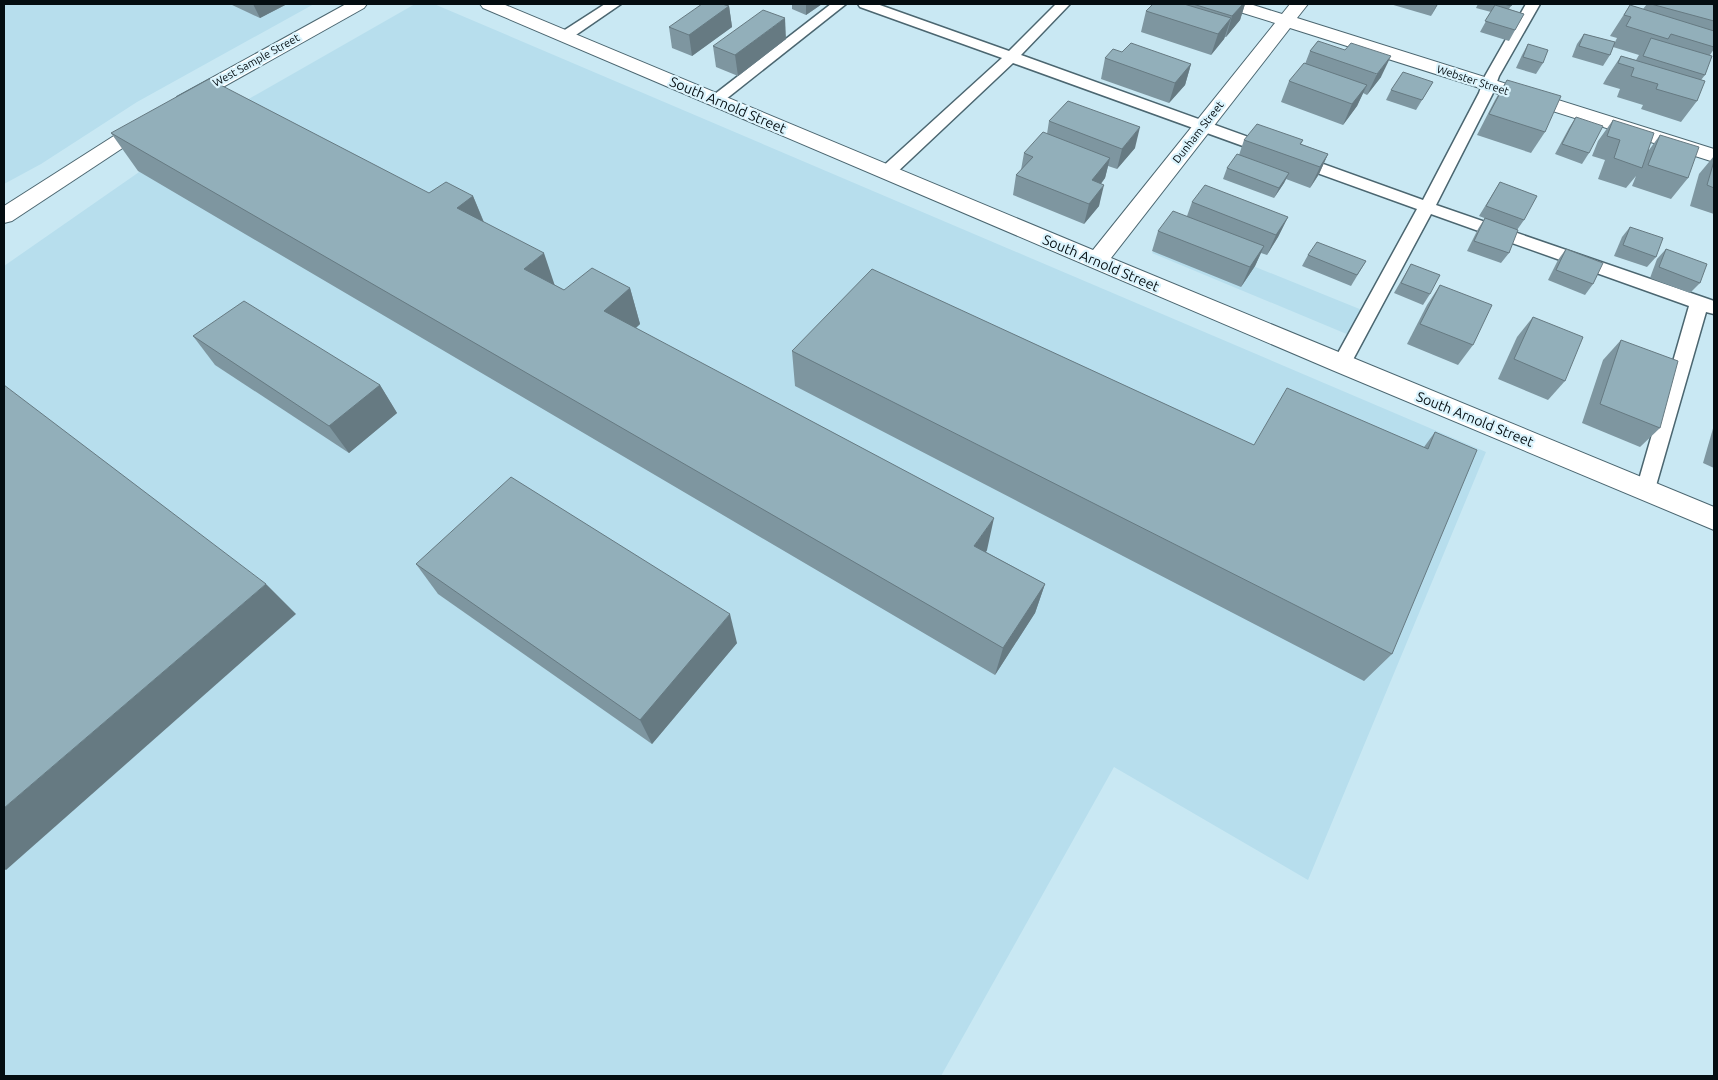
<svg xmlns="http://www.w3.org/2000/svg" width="1718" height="1080" viewBox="0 0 1718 1080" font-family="Ubuntu,sans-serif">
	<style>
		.built { fill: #b7deed }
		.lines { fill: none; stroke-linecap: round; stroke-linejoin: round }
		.lane-casing { stroke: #4b6670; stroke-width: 3 }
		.street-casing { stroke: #4b6670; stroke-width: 2 }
		.secondary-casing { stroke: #4b6670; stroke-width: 2 }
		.lane { fill: #fff; fill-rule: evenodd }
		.street { fill: #fff; fill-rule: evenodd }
		.secondary { fill: #fff; fill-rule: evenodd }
		.wall { fill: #7e96a0 }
		.shaded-wall { fill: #667a82 }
		.building { fill: #92afba; stroke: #667a82 }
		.labels { text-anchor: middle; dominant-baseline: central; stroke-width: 4.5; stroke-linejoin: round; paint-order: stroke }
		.far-street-label { font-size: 11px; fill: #040d11; stroke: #dbf4fd }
		.street-label { font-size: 14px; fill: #040d11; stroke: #dbf4fd }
	</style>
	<rect width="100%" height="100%" fill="#c9e8f3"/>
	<g class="built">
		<path d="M4,4H314L137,102L41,164L4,184Z"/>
		<path d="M415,4H434L1486,452L1308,880L1114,767L941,1076H4V266L224,113Z"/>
		<path d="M1169,232L1362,310L1349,335L1152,253Z"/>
	</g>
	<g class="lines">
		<defs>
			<g id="lane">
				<path d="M605,4H621L570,39H560L558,36L560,33Z"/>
				<path d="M831,4H846L721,103H711L709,100L711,97Z"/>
				<path d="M858,4H877L1009,51L1056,4H1070L1021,55L1423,200L1479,93L1485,76L1526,4H1540L1499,76L1493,93L1436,205L1714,301V314L1706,312L1653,496L1646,498L1639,496L1636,490L1689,306L1431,214L1348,369L1341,371L1334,369L1332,364L1417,209L1013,63L893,176H881L879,172L881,168L1002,58L860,7Z"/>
			</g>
			<path id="street" d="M480,4H503L1093,250L1275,23L1227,8L1224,4H1250L1282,14L1290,4H1308L1297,18L1714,149V162L1290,28L1111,258L1714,507V530L1332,370L483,8Z"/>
			<g id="secondary">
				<path d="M346,4H367L364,8L191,105L184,107L177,105L174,101L177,97Z"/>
				<path d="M149,116L156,118L159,122L156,126L12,221L4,223V206L142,118Z"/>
			</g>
		</defs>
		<use href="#lane" class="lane-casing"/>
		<use href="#street" class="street-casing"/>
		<use href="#secondary" class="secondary-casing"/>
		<use href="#lane" class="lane"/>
		<use href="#street" class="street"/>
		<use href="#secondary" class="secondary"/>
	</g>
	<g class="wall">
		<path d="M230,4H287L260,18Z"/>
		<path d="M792,4H822L806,15L792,9Z"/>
		<path d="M1153,4H1245L1240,20L1226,37H1225L1224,39L1211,55L1141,32L1146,11Z"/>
		<path d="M1390,4H1438L1431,16Z"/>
		<path d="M1478,4H1512L1509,9L1524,14L1509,41L1480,32L1491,12L1476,8Z"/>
		<path d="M1647,4H1714V49L1710,55L1705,75L1701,80L1697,101L1681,122L1641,109L1643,105L1617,97L1620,89L1603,84L1607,77L1621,56L1636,60L1639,55L1613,47L1610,55L1603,66L1572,57L1577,44L1584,34L1615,42L1617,38L1610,36L1630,5L1643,9Z"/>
		<path d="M729,6L732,27L692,56L672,48L669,27Z"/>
		<path d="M786,39L738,76L716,67L713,46Z"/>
		<path d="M1318,41L1381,77L1367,95L1363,93L1357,106L1343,125L1281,102L1289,81L1305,64L1310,51Z"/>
		<path d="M1528,44L1543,63L1536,74L1516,68L1522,55Z"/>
		<path d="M1122,52L1191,64L1185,85L1169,103L1101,79L1105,58Z"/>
		<path d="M1507,80L1545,132L1531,153L1477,135L1495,100Z"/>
		<path d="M1433,82L1416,110L1386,100L1391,90Z"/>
		<path d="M1576,117L1589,153L1582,164L1555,154L1569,128Z"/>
		<path d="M1613,120L1649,150L1660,135L1688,178L1671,199L1632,186L1636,176L1626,188L1598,179L1605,160L1592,156L1598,141Z"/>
		<path d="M1049,121L1135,148L1117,169L1108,166L1105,178L1101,184L1099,206L1084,224L1013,195L1016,175L1021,170L1024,153L1047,134Z"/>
		<path d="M111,133L429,193L473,196L484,222L555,285L564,290L630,288L640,324L636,328L987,550L986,552L1045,584L1035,613L995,675L138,171Z"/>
		<path d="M1244,140H1303L1301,144L1328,154L1319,174L1310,188L1286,179L1284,183L1274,198L1223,179L1227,168L1239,155Z"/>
		<path d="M1714,156V214L1690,206L1699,174Z"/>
		<path d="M1500,182L1524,220L1517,230L1509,253L1501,263L1467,251L1478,229L1485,218L1492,221L1479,216Z"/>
		<path d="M1192,202L1288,217L1278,237L1267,255L1261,253L1255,266L1241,287L1152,251L1158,231L1187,216Z"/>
		<path d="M1630,227L1656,257L1647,267L1614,256L1622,237Z"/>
		<path d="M1566,249L1593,284L1585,295L1548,280L1558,260Z"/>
		<path d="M1666,249L1700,283L1690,293L1650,278L1657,259Z"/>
		<path d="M1308,255L1366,261L1351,286L1302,266Z"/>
		<path d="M1411,264L1430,294L1423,305L1394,293Z"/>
		<path d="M1440,285L1473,345L1458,365L1407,344L1427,305Z"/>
		<path d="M1533,317L1565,381L1548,400L1498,379L1517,337Z"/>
		<path d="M193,336L380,385L397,413L349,453L215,365Z"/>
		<path d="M1621,340L1660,428L1640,447L1582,423L1603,360Z"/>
		<path d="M792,351L1254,445L1424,447L1435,432L1392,654L1364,681L795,386Z"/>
		<path d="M1714,425V468L1703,463Z"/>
		<path d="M416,564L737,643L652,744L438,594Z"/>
	</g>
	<g class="shaded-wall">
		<path d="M253,4H287L260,18Z"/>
		<path d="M807,4H822L806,15V4Z"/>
		<path d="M1243,4H1245L1240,20L1226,37L1232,16Z"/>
		<path d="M1437,4H1438L1431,16Z"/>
		<path d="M729,6L732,27L692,56L689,35Z"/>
		<path d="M785,18L786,39L738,76L735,55Z"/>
		<path d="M1231,18L1224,39L1211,55L1218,34Z"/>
		<path d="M1391,56L1381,77L1367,95L1377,74Z"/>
		<path d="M1191,64L1185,85L1169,103L1175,83Z"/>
		<path d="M1367,85L1357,106L1343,125L1352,104Z"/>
		<path d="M1140,127L1135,148L1117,169L1122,149Z"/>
		<path d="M1328,154L1319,174L1310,188L1320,167Z"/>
		<path d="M1110,158L1105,178L1087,201L1092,180Z"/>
		<path d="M1289,173L1284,183L1274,198L1279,188Z"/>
		<path d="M1104,185L1099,206L1084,224L1089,204Z"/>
		<path d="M473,196L488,233L457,208Z"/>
		<path d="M1288,217L1278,237L1267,255L1276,235Z"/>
		<path d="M1264,246L1255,266L1241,287L1250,267Z"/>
		<path d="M544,253L556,289L524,269Z"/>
		<path d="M630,288L640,324L614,347L604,311Z"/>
		<path d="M380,385L397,413L349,453L329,426Z"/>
		<path d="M994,518L987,550L969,576L974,546Z"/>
		<path d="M266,584L296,614L6,870L4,869V808Z"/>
		<path d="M1045,584L1035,613L995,675L1003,648Z"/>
		<path d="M730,614L737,643L652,744L640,720Z"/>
	</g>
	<g class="building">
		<path d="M702,4H722L729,6L689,35L669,27Z"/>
		<path d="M1153,4H1184L1231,18L1218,34L1146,11Z"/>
		<path d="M1193,4H1243L1232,16Z"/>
		<path d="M1504,4H1512L1511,6Z"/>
		<path d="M1651,4H1709L1714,5V21Z"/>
		<path d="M1495,5L1524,14L1515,30L1485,21Z"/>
		<path d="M1630,5L1714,31V47L1671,34L1668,39L1626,26L1631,17L1624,15Z"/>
		<path d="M763,10L785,18L735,55L713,46Z"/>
		<path d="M1584,34L1615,42L1610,55L1579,46Z"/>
		<path d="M1651,38L1712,56L1705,75L1643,56Z"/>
		<path d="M1318,41L1345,50L1351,43L1391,56L1377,74L1310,51Z"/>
		<path d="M1131,43L1191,64L1175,83L1105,58L1113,49L1122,52Z"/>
		<path d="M1528,44L1548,50L1543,63L1523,57Z"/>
		<path d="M1621,56L1705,81L1697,101L1656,89L1658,84L1631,76L1634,68L1618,63Z"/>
		<path d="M1304,63L1367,85L1352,104L1289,81Z"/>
		<path d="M1403,72L1433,82L1422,100L1391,90Z"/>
		<path d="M209,79L429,193L446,182L473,196L457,208L544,253L524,269L564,290L592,268L630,288L604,311L994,518L974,546L1045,584L1003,648L111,133Z"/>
		<path d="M1507,80L1561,96L1545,132L1489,114Z"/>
		<path d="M1068,101L1140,127L1122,149L1049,121Z"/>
		<path d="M1576,117L1603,126L1589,153L1562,144Z"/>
		<path d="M1613,120L1654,133L1642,168L1614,158L1620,140L1607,136Z"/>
		<path d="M1257,124L1303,140L1300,144L1328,154L1320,167L1244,140Z"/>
		<path d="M1043,132L1110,158L1092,180L1104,185L1089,204L1016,175L1033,157L1024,153Z"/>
		<path d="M1660,135L1699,147L1688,178L1648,165Z"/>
		<path d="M1237,154L1289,173L1279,188L1227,168Z"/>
		<path d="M1714,161V188L1707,185Z"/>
		<path d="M1500,182L1537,196L1524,220L1486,206Z"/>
		<path d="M1205,185L1288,217L1276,235L1192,202Z"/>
		<path d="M1173,211L1264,246L1250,267L1158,231Z"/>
		<path d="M1485,218L1518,230L1509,253L1474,241Z"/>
		<path d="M1630,227L1663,238L1656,257L1623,245Z"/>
		<path d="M1317,242L1366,261L1357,275L1308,255Z"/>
		<path d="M1566,249L1603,263L1593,284L1556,270Z"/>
		<path d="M1666,249L1707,264L1700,283L1659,267Z"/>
		<path d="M1411,264L1440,275L1430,294L1401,283Z"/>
		<path d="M872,269L1254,445L1287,388L1428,449L1435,432L1477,450L1392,654L792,351Z"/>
		<path d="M1440,285L1492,305L1473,345L1420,324Z"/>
		<path d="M244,301L380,385L329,426L193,336Z"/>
		<path d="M1533,317L1583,337L1565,381L1514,359Z"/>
		<path d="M1621,340L1678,361L1660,428L1600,404Z"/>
		<path d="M4,385L266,584L4,808Z"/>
		<path d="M511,477L730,614L640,720L416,564Z"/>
	</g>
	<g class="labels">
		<g class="far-street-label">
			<text transform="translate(256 60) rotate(-29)">West Sample Street</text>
			<text transform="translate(1473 80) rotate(18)">Webster Street</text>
			<text transform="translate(1198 132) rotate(-52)">Dunham Street</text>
		</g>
		<g class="street-label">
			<text transform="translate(728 105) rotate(23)">South Arnold Street</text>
			<text transform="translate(1101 263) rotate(23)">South Arnold Street</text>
			<text transform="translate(1475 419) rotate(22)">South Arnold Street</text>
		</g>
	</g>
	<rect width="1718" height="1080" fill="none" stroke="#040d11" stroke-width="10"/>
</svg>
